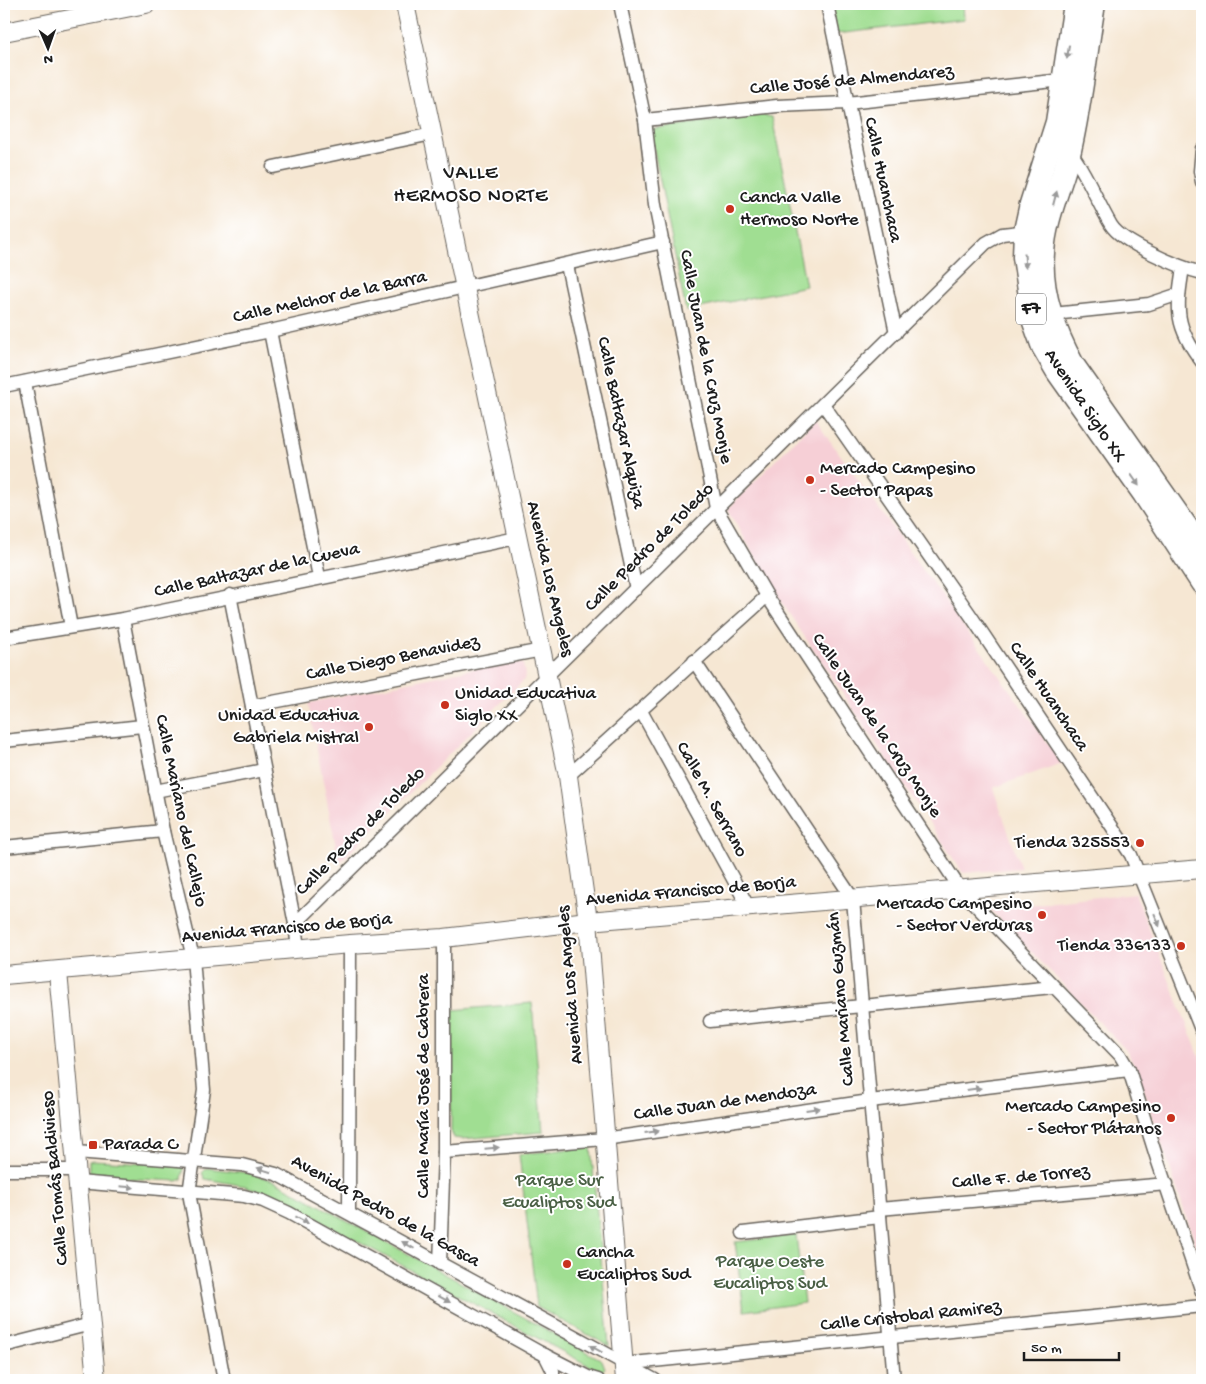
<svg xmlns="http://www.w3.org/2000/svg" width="1206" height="1384" viewBox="0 0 1206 1384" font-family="'Gochi Hand',sans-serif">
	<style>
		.built { fill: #f6cfd6 }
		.green { fill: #a0de92; stroke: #5e7d57 }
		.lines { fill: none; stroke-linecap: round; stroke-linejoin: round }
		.street-casing { stroke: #68635c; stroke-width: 15 }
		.secondary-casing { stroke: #68635c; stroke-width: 20 }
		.highway-casing { stroke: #68635c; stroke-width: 25 }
		.street { stroke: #fff; stroke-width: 12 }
		.secondary { stroke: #fff; stroke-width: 18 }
		.highway { stroke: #fff; stroke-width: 22 }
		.oneway { fill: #999 }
		.poi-dot { fill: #c8321e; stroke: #fff; stroke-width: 2 }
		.labels { text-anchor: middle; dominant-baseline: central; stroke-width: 4; stroke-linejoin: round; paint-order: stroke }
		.shield { fill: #fff; stroke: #606060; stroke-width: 1 }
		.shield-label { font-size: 18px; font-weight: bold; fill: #1c1c1c }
		.street-label { font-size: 19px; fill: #1c1c1c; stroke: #fff }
		.poi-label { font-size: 19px; fill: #1c1c1c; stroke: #fff; text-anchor: start }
		.park-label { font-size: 19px; fill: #4a6045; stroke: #fff }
		.neighbourhood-label { font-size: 20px; letter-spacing: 1px; fill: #1c1c1c; stroke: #fff }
	</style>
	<rect width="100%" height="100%" fill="#fff"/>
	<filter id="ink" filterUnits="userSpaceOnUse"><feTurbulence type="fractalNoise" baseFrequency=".02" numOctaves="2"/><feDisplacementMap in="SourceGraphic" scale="10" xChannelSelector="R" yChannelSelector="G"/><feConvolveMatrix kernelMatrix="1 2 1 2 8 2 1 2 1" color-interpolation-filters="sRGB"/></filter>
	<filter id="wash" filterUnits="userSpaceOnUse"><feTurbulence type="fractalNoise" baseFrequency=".0096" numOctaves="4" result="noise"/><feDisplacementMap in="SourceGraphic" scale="20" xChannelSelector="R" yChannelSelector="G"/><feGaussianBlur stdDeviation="1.12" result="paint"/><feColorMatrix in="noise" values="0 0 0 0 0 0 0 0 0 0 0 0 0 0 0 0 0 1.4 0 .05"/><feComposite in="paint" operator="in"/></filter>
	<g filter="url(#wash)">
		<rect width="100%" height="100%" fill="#f6e7d3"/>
		<g class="built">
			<path d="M815,420L1062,763L993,788L1021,868L963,873L774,591L728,509Z"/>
			<path d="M511,661L523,664L525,675L524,680L339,863L308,703Z"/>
			<path d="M1135,893L1202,1063V1264L1139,1075L1127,1051L990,909Z"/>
		</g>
		<g class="green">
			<path d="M831,4H963L964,19L836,34Z"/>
			<path d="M761,115L772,117L806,286L686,311L650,130Z"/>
			<path d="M532,1003L543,1132L462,1139L454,1138L451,1130L452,1010Z"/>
			<path d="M591,1147L609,1346L537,1307L519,1154Z"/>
			<path d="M93,1160L179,1165L184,1168L182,1179L178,1181L95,1177L89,1174V1161Z"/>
			<path d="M207,1168L249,1173L275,1181L602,1360L605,1368L602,1371L597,1370L273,1196L245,1186L205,1179L202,1173Z"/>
			<path d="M796,1235L804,1303L744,1311L735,1242Z"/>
		</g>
	</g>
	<g filter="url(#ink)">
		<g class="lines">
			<defs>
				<g id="street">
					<path d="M620,4L645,120L655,205L716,508L767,596L961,890L1120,1055L1129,1070L1157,1159L1202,1292"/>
					<path d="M827,4L896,333"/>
					<path d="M645,120L777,106L847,103L1063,80"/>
					<path d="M1202,149L1200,171L1202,182"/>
					<path d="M1069,150C1087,173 1096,200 1111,225C1122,243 1181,268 1202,273"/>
					<path d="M273,167L432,134"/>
					<path d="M567,265L636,589"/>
					<path d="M1183,268C1176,310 1175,327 1202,362"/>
					<path d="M1053,314L1149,304L1179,294"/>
					<path d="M270,331L319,577"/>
					<path d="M25,382L71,627"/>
					<path d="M4,386L270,331L663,242"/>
					<path d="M823,404L971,616L1131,855L1202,1032"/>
					<path d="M230,595L295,924L298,949"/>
					<path d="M123,619L163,831L193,958L204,1090L189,1193L224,1380"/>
					<path d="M4,638L123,619L517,538"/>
					<path d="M694,661L853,899L894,1380"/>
					<path d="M252,706L542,650"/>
					<path d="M641,711L749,908"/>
					<path d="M4,741L142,726"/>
					<path d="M568,776L767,596"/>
					<path d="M155,791L264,770"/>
					<path d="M4,847L163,831"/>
					<path d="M295,924L986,243L1002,234L1029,231"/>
					<path d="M710,1021L1053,987"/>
					<path d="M76,1152L242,1165L276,1174L655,1380"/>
					<path d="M444,1152L604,1139L870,1101L1129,1070"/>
					<path d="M4,1170H77"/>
					<path d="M78,1182L244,1196L263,1201L289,1213L539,1352L588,1377L598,1380"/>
					<path d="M879,1209L1167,1184"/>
					<path d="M349,1212L350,944"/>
					<path d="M743,1233L880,1217"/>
					<path d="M440,1264L444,1152V938"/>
					<path d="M4,1346L91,1324"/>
					<path d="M545,1355L553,1371V1380"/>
					<path d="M623,1364L1202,1306"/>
				</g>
				<g id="secondary">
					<path d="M405,4L568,776L588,921L625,1380"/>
					<path d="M4,32L146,4"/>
					<path d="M58,972L96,1380"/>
					<path d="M4,975L350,944L444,938L588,921L1202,869"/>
				</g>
				<g id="highway">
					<path d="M1075,4L1057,122L1031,204L1025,231L1024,257L1034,322L1043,347L1057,371L1144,494L1202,583"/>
					<path d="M1094,4C1086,52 1081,102 1070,150C1062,184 1045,217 1043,253C1040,291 1055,332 1073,365L1202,549"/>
				</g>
			</defs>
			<use href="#street" class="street-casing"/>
			<use href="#secondary" class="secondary-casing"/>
			<use href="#highway" class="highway-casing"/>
			<use href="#street" class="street"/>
			<use href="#secondary" class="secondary"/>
			<use href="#highway" class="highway"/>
		</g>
		<defs><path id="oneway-solid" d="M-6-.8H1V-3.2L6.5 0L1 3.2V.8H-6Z" transform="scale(1.25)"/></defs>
		<g class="oneway">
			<use href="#oneway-solid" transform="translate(1068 52) rotate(99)"/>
			<use href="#oneway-solid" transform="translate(1055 198) rotate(-75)"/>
			<use href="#oneway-solid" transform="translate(1025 261) rotate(86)"/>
			<use href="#oneway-solid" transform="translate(1135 480) rotate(55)"/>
			<use href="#oneway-solid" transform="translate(1157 920) rotate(68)"/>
			<use href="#oneway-solid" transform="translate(974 1089) rotate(-7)"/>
			<use href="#oneway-solid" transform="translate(813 1109) rotate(-8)"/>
			<use href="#oneway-solid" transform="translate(652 1132) rotate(-8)"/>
			<use href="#oneway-solid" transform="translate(492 1148) rotate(-5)"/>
			<use href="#oneway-solid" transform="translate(264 1170) rotate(-163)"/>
			<use href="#oneway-solid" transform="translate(127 1187) rotate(5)"/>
			<use href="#oneway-solid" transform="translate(302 1220) rotate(29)"/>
			<use href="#oneway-solid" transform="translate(408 1245) rotate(-150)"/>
			<use href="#oneway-solid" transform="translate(444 1299) rotate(29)"/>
			<use href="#oneway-solid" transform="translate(596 1349) rotate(-151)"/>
		</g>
	</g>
	<g class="poi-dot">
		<circle cx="730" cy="209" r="5"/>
		<circle cx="810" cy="480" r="5"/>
		<circle cx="445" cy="705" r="5"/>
		<circle cx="369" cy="727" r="5"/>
		<circle cx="1140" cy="843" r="5"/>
		<circle cx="1042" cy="915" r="5"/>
		<circle cx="1181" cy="946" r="5"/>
		<circle cx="1171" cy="1118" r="5"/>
		<rect x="88" y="1140" width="10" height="10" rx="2.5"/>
		<circle cx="567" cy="1264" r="5"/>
	</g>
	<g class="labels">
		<rect class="shield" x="1016" y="293.5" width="30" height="31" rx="4"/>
		<g class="shield-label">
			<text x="1031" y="309">F7</text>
		</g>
		<g class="street-label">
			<text transform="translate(852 81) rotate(-5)">Calle José de Almendarez</text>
			<text transform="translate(882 180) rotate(78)">Calle Huanchaca</text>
			<text transform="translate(330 298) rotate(-12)">Calle Melchor de la Barra</text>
			<text transform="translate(705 357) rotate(79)">Calle Juan de la Cruz Monje</text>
			<text transform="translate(1084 406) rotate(56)">Avenida Siglo XX</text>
			<text transform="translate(620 423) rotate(78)">Calle Baltazar Alquiza</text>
			<text transform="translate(650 548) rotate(-45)">Calle Pedro de Toledo</text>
			<text transform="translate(257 571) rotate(-12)">Calle Baltazar de la Cueva</text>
			<text transform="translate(549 579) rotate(77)">Avenida Los Angeles</text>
			<text transform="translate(393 659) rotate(-11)">Calle Diego Benavidez</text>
			<text transform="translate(1048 697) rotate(56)">Calle Huanchaca</text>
			<text transform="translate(876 726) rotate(56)">Calle Juan de la Cruz Monje</text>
			<text transform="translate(711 800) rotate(61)">Calle M. Serrano</text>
			<text transform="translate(180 811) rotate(78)">Calle Mariano del Callejo</text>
			<text transform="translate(361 832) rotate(-45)">Calle Pedro de Toledo</text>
			<text transform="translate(691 892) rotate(-5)">Avenida Francisco de Borja</text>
			<text transform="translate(287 929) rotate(-5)">Avenida Francisco de Borja</text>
			<text transform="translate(571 985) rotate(-95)">Avenida Los Angeles</text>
			<text transform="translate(842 999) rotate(-95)">Calle Mariano Guzmán</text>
			<text transform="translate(424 1086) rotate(-90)">Calle María José de Cabrera</text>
			<text transform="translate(725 1103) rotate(-8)">Calle Juan de Mendoza</text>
			<text transform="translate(56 1178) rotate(-95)">Calle Tomás Baldivieso</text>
			<text transform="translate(1021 1178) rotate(-5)">Calle F. de Torrez</text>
			<text transform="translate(385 1212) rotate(29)">Avenida Pedro de la Gasca</text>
			<text transform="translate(911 1317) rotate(-6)">Calle Cristobal Ramirez</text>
		</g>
		<g class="poi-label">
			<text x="740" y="198">Cancha Valle<tspan x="740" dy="22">Hermoso Norte</tspan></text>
			<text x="820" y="469">Mercado Campesino<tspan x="820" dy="22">- Sector Papas</tspan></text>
			<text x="455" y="694">Unidad Educativa<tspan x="455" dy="22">Siglo XX</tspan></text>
			<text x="359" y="716" text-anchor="end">Unidad Educativa<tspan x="359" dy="22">Gabriela Mistral</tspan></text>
			<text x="1130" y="843" text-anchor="end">Tienda 325553</text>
			<text x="1032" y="904" text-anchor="end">Mercado Campesino<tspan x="1032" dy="22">- Sector Verduras</tspan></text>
			<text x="1171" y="946" text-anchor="end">Tienda 336133</text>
			<text x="1161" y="1107" text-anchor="end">Mercado Campesino<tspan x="1161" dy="22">- Sector Plátanos</tspan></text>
			<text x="103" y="1145">Parada C</text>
			<text x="577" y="1253">Cancha<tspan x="577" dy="22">Eucaliptos Sud</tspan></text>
		</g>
		<g class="park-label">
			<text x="559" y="1181">Parque Sur<tspan x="559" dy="22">Ecualiptos Sud</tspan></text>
			<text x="770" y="1262">Parque Oeste<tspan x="770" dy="22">Eucaliptos Sud</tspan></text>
		</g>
		<g class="neighbourhood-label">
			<text x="471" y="174">VALLE<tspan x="471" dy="23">HERMOSO NORTE</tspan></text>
		</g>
	</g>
	<rect width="1206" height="1384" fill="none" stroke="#fff" stroke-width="20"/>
	<g transform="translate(48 48) rotate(178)" stroke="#ffffff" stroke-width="4" paint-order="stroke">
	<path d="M0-4L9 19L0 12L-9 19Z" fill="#1c1c1c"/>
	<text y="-8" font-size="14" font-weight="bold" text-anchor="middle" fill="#1c1c1c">N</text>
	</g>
	<path d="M1024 1352v8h95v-8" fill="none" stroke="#1c1c1c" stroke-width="2.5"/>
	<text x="1031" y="1352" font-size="15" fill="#1c1c1c" stroke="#ffffff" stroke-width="4" paint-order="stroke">50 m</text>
</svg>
